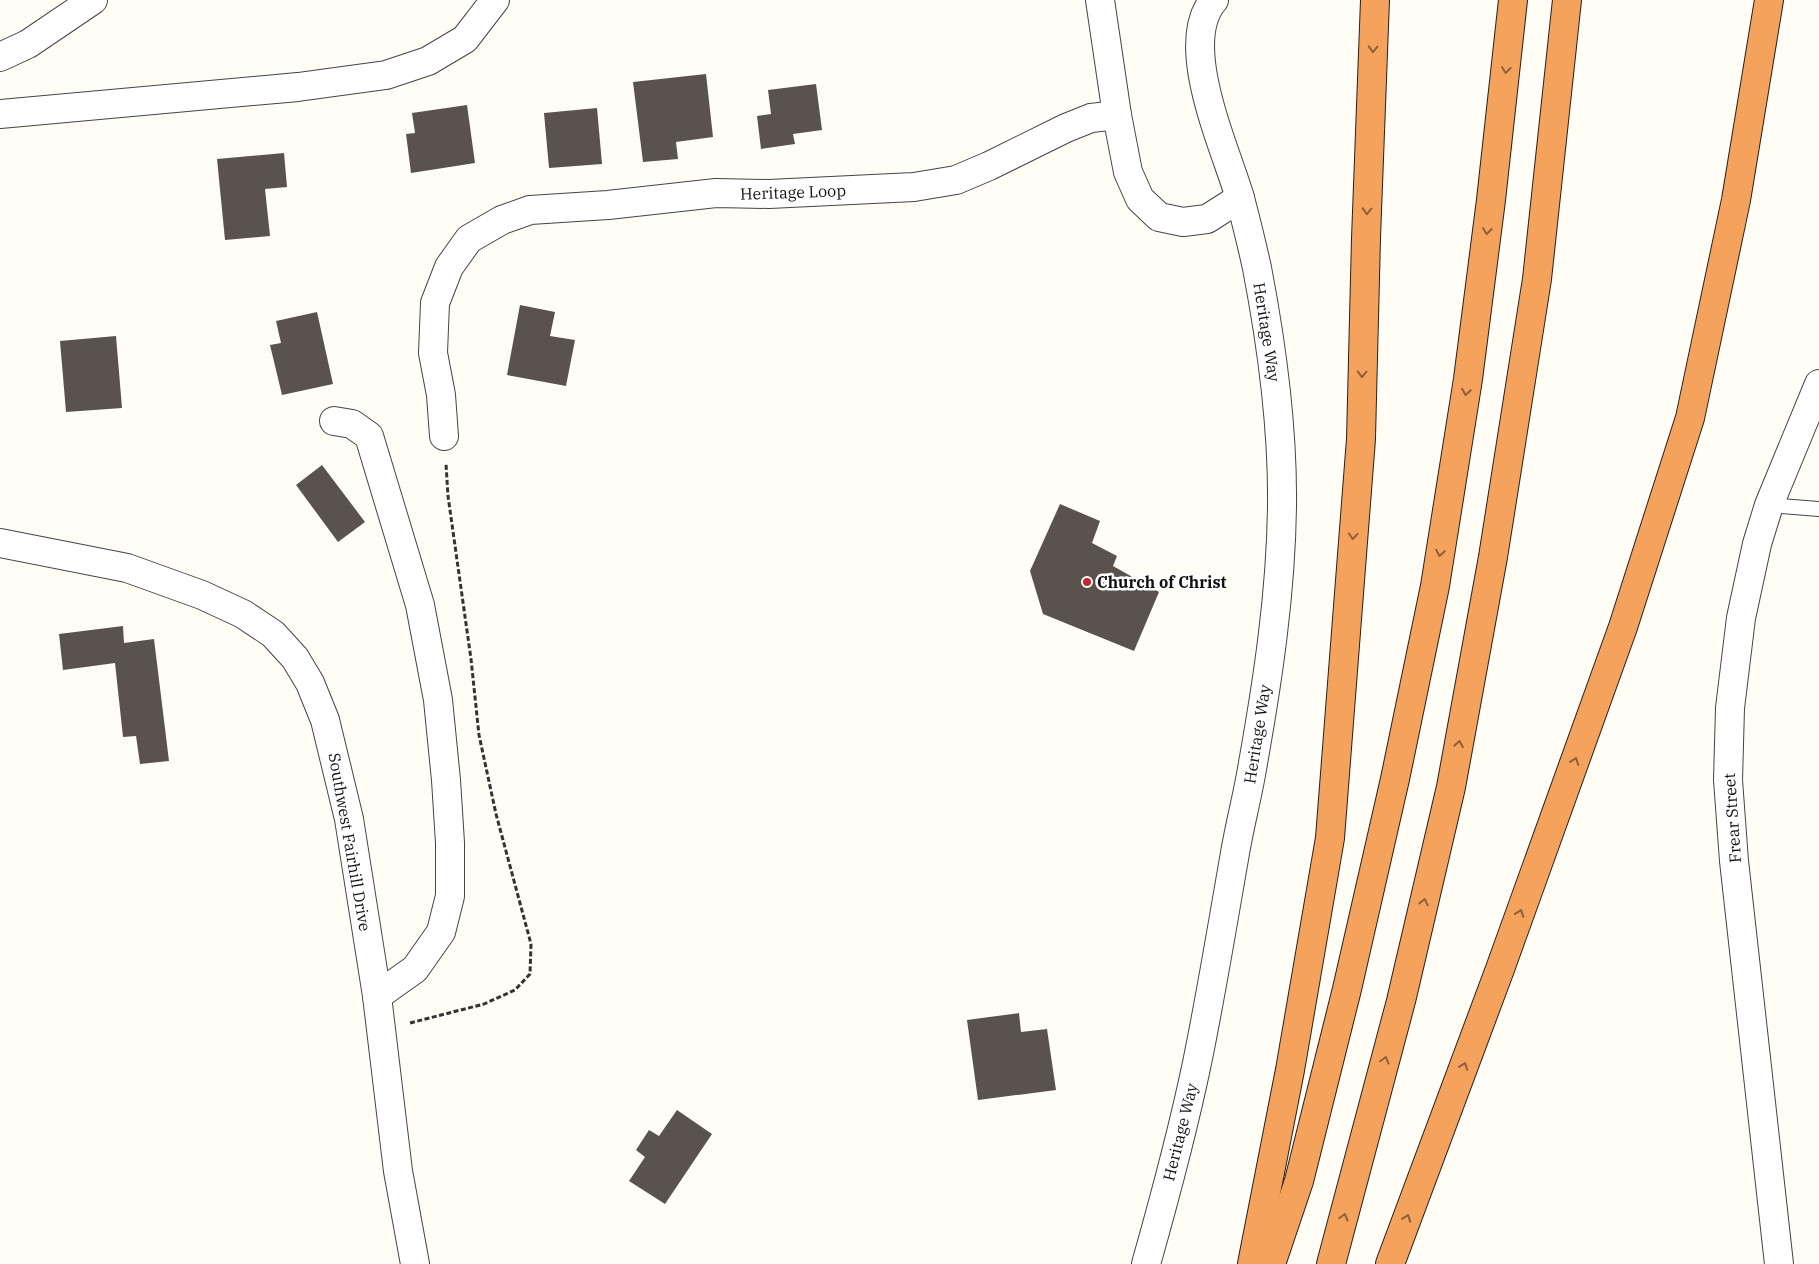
<svg xmlns="http://www.w3.org/2000/svg" width="1819" height="1264" viewBox="0 0 1819 1264" font-family="'IBM Plex Serif',serif">
	<style>
		.building { fill: #5a524d }
		.lines { fill: none; stroke-linecap: round; stroke-linejoin: round }
		.service-casing { stroke: #444; stroke-width: 16 }
		.minor-casing { stroke: #444; stroke-width: 30 }
		.tertiary-casing { stroke: #444; stroke-width: 30 }
		.motorway-casing { stroke: #222; stroke-width: 30 }
		.path { stroke: #333; stroke-width: 3; stroke-dasharray: 5 2.5; stroke-linecap: butt }
		.service { stroke: #fff; stroke-width: 14 }
		.minor { stroke: #fff; stroke-width: 28 }
		.tertiary { stroke: #fff; stroke-width: 28 }
		.motorway { stroke: #f5a25d; stroke-width: 28 }
		.oneway { stroke: #8e613b }
		.poi-dot { fill: #c4262e; stroke: #fff; stroke-width: 2 }
		.labels { text-anchor: middle; dominant-baseline: central; stroke-width: 5; stroke-linejoin: round; paint-order: stroke }
		.street-label { font-size: 16px; fill: #111; stroke: #fff }
		.poi-label { font-size: 16px; font-weight: bold; fill: #111; stroke: #fff; text-anchor: start }
	</style>
	<rect width="100%" height="100%" fill="#fffdf5"/>
	<g class="building">
		<path d="M706,74L713,137L676,142L678,159L643,162L633,82Z"/>
		<path d="M816,84L822,130L793,134L795,144L761,149L757,116L771,114L768,90Z"/>
		<path d="M467,105L475,163L411,173L406,134L415,133L412,113Z"/>
		<path d="M597,108L602,164L549,168L544,113Z"/>
		<path d="M284,153L287,187L265,189L270,236L225,240L217,159Z"/>
		<path d="M520,305L555,312L550,336L575,340L566,386L507,375Z"/>
		<path d="M317,312L333,384L282,395L270,345L281,343L276,321Z"/>
		<path d="M116,336L122,408L66,412L60,341Z"/>
		<path d="M322,465L365,522L338,542L296,485Z"/>
		<path d="M1060,504L1100,521L1092,543L1117,556L1113,566L1159,592L1134,651L1043,614L1030,571Z"/>
		<path d="M123,626L124,643L154,639L169,761L140,764L136,736L123,737L115,663L63,670L59,634Z"/>
		<path d="M1019,1013L1021,1032L1047,1029L1056,1090L978,1100L967,1020Z"/>
		<path d="M677,1110L712,1134L665,1204L629,1181L645,1157L636,1150L649,1130L659,1136Z"/>
	</g>
	<g class="lines">
		<defs>
			<path id="service" d="M1769,505L1819,509"/>
			<g id="minor">
				<path d="M1100,0L1117,115L1128,172L1140,199L1159,217L1183,222L1207,219L1240,198"/>
				<path d="M0,57L28,44L93,0"/>
				<path d="M0,114L298,87L386,75L428,61L465,39L495,0"/>
				<path d="M334,421L352,424L369,436L420,605L438,700L446,780L450,843V896L441,932L415,969L377,996"/>
				<path d="M444,436L441,395L433,353L435,303L449,267L469,239L502,220L530,210L608,205L716,193L769,194L914,187L956,180L989,166L1066,128L1091,118L1117,115"/>
				<path d="M0,543L127,568L202,595L243,614L273,634L295,658L310,683L325,720L349,819L377,996L398,1171L415,1264"/>
			</g>
			<g id="tertiary">
				<path d="M1146,1264C1165,1197 1183,1130 1197,1063C1211,995 1222,927 1234,859C1239,827 1248,795 1253,763C1268,679 1281,592 1282,506C1283,426 1272,346 1257,268C1252,245 1246,221 1240,198C1226,149 1176,44 1214,0"/>
				<path d="M1779,1264L1734,861L1728,780L1730,708L1741,618L1757,544L1769,505L1819,384"/>
			</g>
			<g id="motorway">
				<path d="M1252,1264L1290,1070L1330,838L1361,439L1366,238L1375,0"/>
				<path d="M1271,1264L1299,1181L1347,989L1395,779L1435,586L1468,379L1491,200L1513,0"/>
				<path d="M1331,1264L1401,1001L1451,787L1493,557L1537,279L1567,0"/>
				<path d="M1390,1264L1500,969L1623,627L1690,418L1736,200L1769,0"/>
			</g>
		</defs>
		<use href="#service" class="service-casing"/>
		<use href="#minor" class="minor-casing"/>
		<use href="#tertiary" class="tertiary-casing"/>
		<use href="#motorway" class="motorway-casing"/>
		<path class="path" d="M410,1023L484,1004L515,990L530,974L531,944L496,814L479,735L471,659L448,496L446,464"/>
		<use href="#service" class="service"/>
		<use href="#minor" class="minor"/>
		<use href="#tertiary" class="tertiary"/>
		<use href="#motorway" class="motorway"/>
	</g>
	<defs><path id="oneway-chevron" d="M-2-3.5L2.5 0L-2 3.5" fill="none" stroke-width="1.6" stroke-linecap="round" stroke-linejoin="round" transform="scale(1.25)"/></defs>
	<g class="oneway">
		<use href="#oneway-chevron" transform="translate(1373 49) rotate(92)"/>
		<use href="#oneway-chevron" transform="translate(1506 70) rotate(97)"/>
		<use href="#oneway-chevron" transform="translate(1367 211) rotate(92)"/>
		<use href="#oneway-chevron" transform="translate(1487 231) rotate(97)"/>
		<use href="#oneway-chevron" transform="translate(1362 374) rotate(91)"/>
		<use href="#oneway-chevron" transform="translate(1466 392) rotate(99)"/>
		<use href="#oneway-chevron" transform="translate(1353 536) rotate(94)"/>
		<use href="#oneway-chevron" transform="translate(1440 553) rotate(99)"/>
		<use href="#oneway-chevron" transform="translate(1459 744) rotate(-80)"/>
		<use href="#oneway-chevron" transform="translate(1575 761) rotate(-70)"/>
		<use href="#oneway-chevron" transform="translate(1424 902) rotate(-77)"/>
		<use href="#oneway-chevron" transform="translate(1520 913) rotate(-70)"/>
		<use href="#oneway-chevron" transform="translate(1385 1060) rotate(-75)"/>
		<use href="#oneway-chevron" transform="translate(1464 1066) rotate(-70)"/>
		<use href="#oneway-chevron" transform="translate(1344 1217) rotate(-74)"/>
		<use href="#oneway-chevron" transform="translate(1407 1218) rotate(-70)"/>
	</g>
	<circle class="poi-dot" cx="1087" cy="582" r="5"/>
	<g class="labels">
		<g class="street-label">
			<text transform="translate(793 192) rotate(-2)">Heritage Loop</text>
			<text transform="translate(1267 332) rotate(81)">Heritage Way</text>
			<text transform="translate(1257 734) rotate(-81)">Heritage Way</text>
			<text transform="translate(1732 818) rotate(-94)">Frear Street</text>
			<text transform="translate(350 842) rotate(80)">Southwest Fairhill Drive</text>
			<text transform="translate(1180 1132) rotate(-76)">Heritage Way</text>
		</g>
		<g class="poi-label">
			<text x="1097" y="582">Church of Christ</text>
		</g>
	</g>
</svg>
